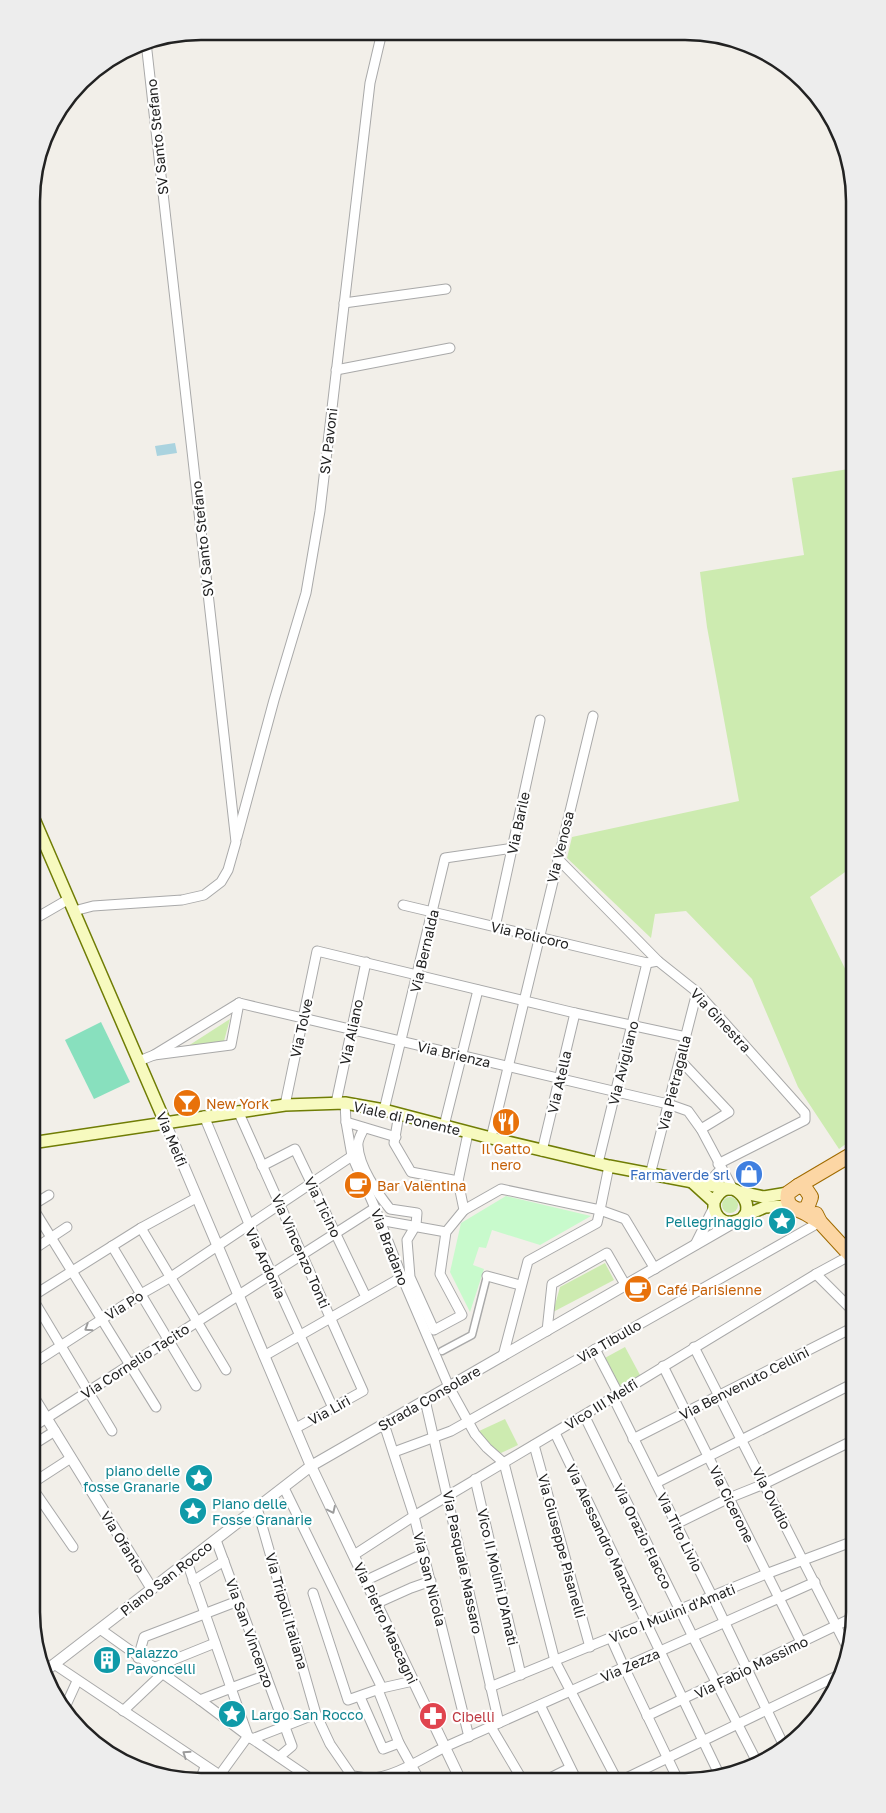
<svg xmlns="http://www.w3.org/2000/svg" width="886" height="1813" viewBox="0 0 886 1813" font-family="'Golos Text',sans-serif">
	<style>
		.grass { fill: #cdebb0 }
		.park { fill: #c8facc }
		.pitch { fill: #88e0be }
		.water { fill: #aad3df }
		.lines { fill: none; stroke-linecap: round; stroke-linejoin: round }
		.pedestrian-casing { stroke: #a9a9a9; stroke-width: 9 }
		.minor-casing { stroke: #a9a9a9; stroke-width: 11 }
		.tertiary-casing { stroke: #a9a9a9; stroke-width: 12 }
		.secondary-casing { stroke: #707d05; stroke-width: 14 }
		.primary-casing { stroke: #a06b00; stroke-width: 16 }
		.pedestrian { stroke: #fff; stroke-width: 6 }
		.minor { stroke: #fff; stroke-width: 9 }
		.tertiary { stroke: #fff; stroke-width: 10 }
		.secondary { stroke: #f7fabf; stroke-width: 11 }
		.primary { stroke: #fcd6a4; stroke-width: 14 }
		.oneway { stroke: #9c9c9c }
		.labels { text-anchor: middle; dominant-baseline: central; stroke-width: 4.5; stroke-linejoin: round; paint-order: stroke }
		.street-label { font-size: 14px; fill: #222; stroke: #fff }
		.food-label { font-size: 14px; fill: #c56008; stroke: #fff; text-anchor: start }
		.shop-label { font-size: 14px; fill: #366cbe; stroke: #fff; text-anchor: end }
		.culture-label { font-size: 14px; fill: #0d838f; stroke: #fff; text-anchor: start }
		.health-label { font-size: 14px; fill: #be3a42; stroke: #fff; text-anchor: start }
		.rim { fill: none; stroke: #222; stroke-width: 2.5 }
	</style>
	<rect width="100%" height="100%" fill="#f2efe9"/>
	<g class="grass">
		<path d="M855,468V865L810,897L855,989L854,1138L839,1149L798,1087L752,979L686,911L655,914L651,938L567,858L572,837L739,801L707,627L700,572L804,555L792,478Z"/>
		<path d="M230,1019L224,1041L188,1046Z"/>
		<circle cx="730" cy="1205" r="8"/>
		<path d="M605,1263L614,1280L553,1312L560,1287Z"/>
		<path d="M625,1347L640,1375L618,1387L603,1359Z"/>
		<path d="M505,1419L518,1445L501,1453L490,1446L477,1432Z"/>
	</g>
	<path class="park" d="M506,1196L591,1216L540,1245L492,1230L486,1248L479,1247L473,1265L484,1269L470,1312L450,1272L461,1223Z"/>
	<path class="pitch" d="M101,1022L130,1082L94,1099L65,1040Z"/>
	<path class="water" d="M175,443L177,453L157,456L155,446Z"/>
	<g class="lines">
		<defs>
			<path id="pedestrian" d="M442,1351L472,1335L487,1276"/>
			<g id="minor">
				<path d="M344,303L446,289"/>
				<path d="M336,370L450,348"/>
				<path d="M237,837L274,700L306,593L320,511L370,83L382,32"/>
				<path d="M557,858L658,961L697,992L805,1113V1120L718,1164"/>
				<path d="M403,905L647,963L658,961"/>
				<path d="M74,911L93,906L182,900L204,895L221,882L228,870L236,842L146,42"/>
				<path d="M31,921L69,899"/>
				<path d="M495,927L540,720"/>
				<path d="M239,1003L668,1104L688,1111L701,1129L733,1189"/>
				<path d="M154,1055L231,1045L239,1003"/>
				<path d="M680,1060L729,1112L701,1129"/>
				<path d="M139,1061L154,1055L239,1003"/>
				<path d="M336,1103L366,962"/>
				<path d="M345,1103L346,1122L352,1156L375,1208L402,1277L449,1387L475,1434L487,1448L504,1463L555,1661L618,1782"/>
				<path d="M285,1105L317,951L575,1013L686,1037"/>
				<path d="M384,1110L445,858L513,848"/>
				<path d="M238,1111L363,1391L296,1428"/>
				<path d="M399,1114L394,1143L411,1172L458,1181"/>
				<path d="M204,1116L249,1224L333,1408"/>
				<path d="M346,1122L396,1137"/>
				<path d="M444,1126L478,990"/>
				<path d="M364,1128C362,1133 357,1140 358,1146C359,1166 377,1193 390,1209L417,1213L416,1225L407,1240L410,1277L434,1330L462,1315L440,1274L446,1232L464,1210L458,1181L468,1133"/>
				<path d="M491,1138L593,716"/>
				<path d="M542,1151L575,1013"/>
				<path d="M598,1163L647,963"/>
				<path d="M262,1166L295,1149L366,1297"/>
				<path d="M650,1175L697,992"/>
				<path d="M707,1184L721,1169"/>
				<path d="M31,1205L156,1407"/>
				<path d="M31,1206L49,1195"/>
				<path d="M464,1210L501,1189L600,1210L609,1166"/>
				<path d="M379,1220L446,1232"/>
				<path d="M141,1228L226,1370"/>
				<path d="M112,1246L196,1386"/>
				<path d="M31,1251L67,1227"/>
				<path d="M816,1274L854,1312"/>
				<path d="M487,1276L520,1285"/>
				<path d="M31,1296L112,1431"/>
				<path d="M31,1297L141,1228L196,1198"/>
				<path d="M547,1331L552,1284L607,1253L626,1286"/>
				<path d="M694,1347L848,1649"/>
				<path d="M595,1349L618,1393"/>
				<path d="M264,1356L402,1277"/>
				<path d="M503,1356L528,1261L597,1223L600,1210L625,1219L655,1269"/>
				<path d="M31,1365L141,1294L171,1277L352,1156"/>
				<path d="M663,1366L801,1642"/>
				<path d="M613,1397L712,1596L785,1748"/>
				<path d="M425,1400L499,1723"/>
				<path d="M584,1415L693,1637L758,1764"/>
				<path d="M384,1424L414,1516L469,1737"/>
				<path d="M31,1428L375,1208"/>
				<path d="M555,1433L720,1776"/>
				<path d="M633,1439L854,1327"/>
				<path d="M534,1445L590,1647"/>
				<path d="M31,1446L55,1431"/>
				<path d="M394,1452L451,1431L467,1422L820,1222"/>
				<path d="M475,1479L521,1675"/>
				<path d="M656,1483L854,1383"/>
				<path d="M31,1484L71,1458"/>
				<path d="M31,1486L73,1547"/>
				<path d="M284,1488L382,1688"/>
				<path d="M257,1508L316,1714L330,1744L352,1776C357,1776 363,1778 368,1778C392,1779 423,1758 445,1747L815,1582"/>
				<path d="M676,1524L729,1498L764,1484L854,1440"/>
				<path d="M216,1540L292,1746L279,1757"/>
				<path d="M354,1555L414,1516L584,1415L816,1274L851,1255"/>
				<path d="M187,1562L231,1688L266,1675"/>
				<path d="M371,1578L424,1553"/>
				<path d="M193,1581L224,1561"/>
				<path d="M313,1593L348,1700L382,1688L413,1681"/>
				<path d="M382,1601L411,1588L431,1581"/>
				<path d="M100,1629L200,1700"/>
				<path d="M611,1638L624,1667L679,1782"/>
				<path d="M138,1658L144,1637L238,1601"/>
				<path d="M54,1664L227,1780"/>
				<path d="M153,1668L215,1643"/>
				<path d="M490,1687L766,1574L854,1541"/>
				<path d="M378,1690L399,1743L420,1781"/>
				<path d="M360,1697L383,1749L399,1743"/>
				<path d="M66,1705L77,1681"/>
				<path d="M540,1705L577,1781"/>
				<path d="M123,1711L162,1674"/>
				<path d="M647,1716L854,1617"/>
				<path d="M491,1727L523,1781"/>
				<path d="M248,1736L231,1688L200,1700L248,1736L314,1781"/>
				<path d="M252,1739L316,1714"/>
				<path d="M219,1776L248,1736"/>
				<path d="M200,1780L205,1767"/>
				<path d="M544,1781L570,1768"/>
				<path d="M618,1782L843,1673"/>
			</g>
			<g id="tertiary">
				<path d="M165,1122L311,1466L461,1781"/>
				<path d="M696,1244L714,1208"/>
				<path d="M31,1393L152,1589"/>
				<path d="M44,1672L311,1466L735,1222"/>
			</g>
			<g id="secondary">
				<path d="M31,812L165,1122"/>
				<path d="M31,1143L285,1105L345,1103L384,1110L491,1138L609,1166L730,1189"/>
				<path d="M692,1182L714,1202C713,1213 720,1224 733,1222C767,1216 730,1165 714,1202"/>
				<path d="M740,1192L764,1197L788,1193"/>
				<path d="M744,1216L765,1207L790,1206"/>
			</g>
			<g id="primary">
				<path d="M798,1186L854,1153"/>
				<path d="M799,1210L807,1208L811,1197L805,1188L798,1186L788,1193C785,1207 795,1208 805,1213C810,1216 815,1219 820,1222"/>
				<path d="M816,1214L820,1222L854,1259"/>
			</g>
		</defs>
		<use href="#pedestrian" class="pedestrian-casing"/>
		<use href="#minor" class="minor-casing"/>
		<use href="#tertiary" class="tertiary-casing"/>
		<use href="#secondary" class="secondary-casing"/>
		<use href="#primary" class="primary-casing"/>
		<use href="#pedestrian" class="pedestrian"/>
		<use href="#minor" class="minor"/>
		<use href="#tertiary" class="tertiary"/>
		<use href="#secondary" class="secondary"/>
		<use href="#primary" class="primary"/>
	</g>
	<defs><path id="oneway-chevron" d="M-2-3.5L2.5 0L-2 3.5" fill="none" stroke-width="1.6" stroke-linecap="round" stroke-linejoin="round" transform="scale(1.25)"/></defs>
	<g class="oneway">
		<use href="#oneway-chevron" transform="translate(88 1328) rotate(147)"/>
		<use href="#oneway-chevron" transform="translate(332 1510) rotate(65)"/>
		<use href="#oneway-chevron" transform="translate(186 1754) rotate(-146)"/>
	</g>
	<defs>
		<symbol id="bar-disc" viewBox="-11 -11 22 22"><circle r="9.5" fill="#e8710a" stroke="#fff"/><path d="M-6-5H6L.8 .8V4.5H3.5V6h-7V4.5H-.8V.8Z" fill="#fff"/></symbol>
		<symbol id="restaurant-disc" viewBox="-11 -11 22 22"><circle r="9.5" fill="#e8710a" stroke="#fff"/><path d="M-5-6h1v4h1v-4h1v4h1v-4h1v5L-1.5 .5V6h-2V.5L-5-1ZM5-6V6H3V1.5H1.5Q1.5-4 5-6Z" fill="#fff"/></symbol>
		<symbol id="shop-disc" viewBox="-11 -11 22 22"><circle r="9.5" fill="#3f7fe0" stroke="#fff"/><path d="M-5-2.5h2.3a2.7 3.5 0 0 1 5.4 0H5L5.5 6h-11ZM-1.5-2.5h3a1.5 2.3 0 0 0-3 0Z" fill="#fff"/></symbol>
		<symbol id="cafe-disc" viewBox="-11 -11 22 22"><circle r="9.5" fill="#e8710a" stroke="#fff"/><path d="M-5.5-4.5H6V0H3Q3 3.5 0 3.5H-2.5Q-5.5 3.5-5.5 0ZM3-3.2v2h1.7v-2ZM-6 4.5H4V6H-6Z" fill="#fff"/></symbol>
		<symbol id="sight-disc" viewBox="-11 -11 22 22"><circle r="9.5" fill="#0f9aa8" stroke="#fff"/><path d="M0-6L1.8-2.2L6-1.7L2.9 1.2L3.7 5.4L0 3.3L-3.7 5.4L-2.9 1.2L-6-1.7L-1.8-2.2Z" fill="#fff"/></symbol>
		<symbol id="building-disc" viewBox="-11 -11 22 22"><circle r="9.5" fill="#0f9aa8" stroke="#fff"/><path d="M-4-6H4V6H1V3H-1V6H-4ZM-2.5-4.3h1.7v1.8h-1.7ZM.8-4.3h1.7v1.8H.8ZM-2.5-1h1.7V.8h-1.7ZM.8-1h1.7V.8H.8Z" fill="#fff"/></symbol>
		<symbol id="pharmacy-disc" viewBox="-11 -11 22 22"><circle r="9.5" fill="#e0444e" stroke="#fff"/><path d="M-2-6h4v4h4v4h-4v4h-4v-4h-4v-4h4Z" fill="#fff"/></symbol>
	</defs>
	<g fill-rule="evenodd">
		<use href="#bar-disc" x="171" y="1087" width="32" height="32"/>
		<use href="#restaurant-disc" x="490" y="1106" width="32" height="32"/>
		<use href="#shop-disc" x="733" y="1158" width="32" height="32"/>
		<use href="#cafe-disc" x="342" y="1169" width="32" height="32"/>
		<use href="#sight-disc" x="766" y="1205" width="32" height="32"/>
		<use href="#cafe-disc" x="622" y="1273" width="32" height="32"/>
		<use href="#sight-disc" x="183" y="1462" width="32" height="32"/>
		<use href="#sight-disc" x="177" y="1495" width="32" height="32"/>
		<use href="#building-disc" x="91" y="1644" width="32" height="32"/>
		<use href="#sight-disc" x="216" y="1698" width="32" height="32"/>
		<use href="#pharmacy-disc" x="417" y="1700" width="32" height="32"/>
	</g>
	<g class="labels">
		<g class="street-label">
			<text transform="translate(157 137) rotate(-96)">SV Santo Stefano</text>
			<text transform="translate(328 441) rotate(-83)">SV Pavoni</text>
			<text transform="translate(202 539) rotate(-96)">SV Santo Stefano</text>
			<text transform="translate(518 823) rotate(-78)">Via Barile</text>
			<text transform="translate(560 847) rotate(-76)">Via Venosa</text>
			<text transform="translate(530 935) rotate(13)">Via Policoro</text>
			<text transform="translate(424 951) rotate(-77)">Via Bernalda</text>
			<text transform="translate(721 1020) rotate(47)">Via Ginestra</text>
			<text transform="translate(301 1028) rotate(-78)">Via Tolve</text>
			<text transform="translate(351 1032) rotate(-78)">Via Aliano</text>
			<text transform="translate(454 1054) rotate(13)">Via Brienza</text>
			<text transform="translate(623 1063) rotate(-76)">Via Avigliano</text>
			<text transform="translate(559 1082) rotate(-77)">Via Atella</text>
			<text transform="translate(674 1083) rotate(-76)">Via Pietragalla</text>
			<text transform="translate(407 1118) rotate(13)">Viale di Ponente</text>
			<text transform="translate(172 1139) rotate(67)">Via Melfi</text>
			<text transform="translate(323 1207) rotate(64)">Via Ticino</text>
			<text transform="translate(390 1247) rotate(69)">Via Bradano</text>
			<text transform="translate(301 1251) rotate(66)">Via Vincenzo Tonti</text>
			<text transform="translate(266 1263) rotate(65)">Via Ardonia</text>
			<text transform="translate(124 1305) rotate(-32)">Via Po</text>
			<text transform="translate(609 1341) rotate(-30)">Via Tibullo</text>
			<text transform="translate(135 1361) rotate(-33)">Via Cornelio Tacito</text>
			<text transform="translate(744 1383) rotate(-27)">Via Benvenuto Cellini</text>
			<text transform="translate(429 1398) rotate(-30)">Strada Consolare</text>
			<text transform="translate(601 1404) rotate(-32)">Vico III Melfi</text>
			<text transform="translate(329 1410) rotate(-29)">Via Liri</text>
			<text transform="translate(772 1498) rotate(63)">Via Ovidio</text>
			<text transform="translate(732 1504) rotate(64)">Via Cicerone</text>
			<text transform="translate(680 1532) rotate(64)">Via Tito Livio</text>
			<text transform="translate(643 1536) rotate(64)">Via Orazio Flacco</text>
			<text transform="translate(604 1537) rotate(65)">Via Alessandro Manzoni</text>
			<text transform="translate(123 1542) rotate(58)">Via Ofanto</text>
			<text transform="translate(562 1546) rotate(75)">Via Giuseppe Pisanelli</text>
			<text transform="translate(463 1562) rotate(78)">Via Pasquale Massaro</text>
			<text transform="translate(498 1577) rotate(77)">Vico II Molini D'Amati</text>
			<text transform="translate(166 1578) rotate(-38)">Piano San Rocco</text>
			<text transform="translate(430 1579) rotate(76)">Via San Nicola</text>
			<text transform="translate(287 1611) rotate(74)">Via Tripoli Italiana</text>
			<text transform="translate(672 1613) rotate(-22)">Vico I Mulini d'Amati</text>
			<text transform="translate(386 1623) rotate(65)">Via Pietro Mascagni</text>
			<text transform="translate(250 1633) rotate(70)">Via San Vincenzo</text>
			<text transform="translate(630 1665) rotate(-24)">Via Zezza</text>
			<text transform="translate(751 1667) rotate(-26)">Via Fabio Massimo</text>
		</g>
		<g class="food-label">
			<text x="206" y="1103">New York</text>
			<text x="506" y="1148" text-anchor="middle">Il Gatto<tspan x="506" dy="16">nero</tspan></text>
			<text x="377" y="1185">Bar Valentina</text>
			<text x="657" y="1289">Café Parisienne</text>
		</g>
		<g class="shop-label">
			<text x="730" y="1174">Farmaverde srl</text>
		</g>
		<g class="culture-label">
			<text x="763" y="1221" text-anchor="end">Pellegrinaggio</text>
			<text x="180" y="1470" text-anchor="end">piano delle<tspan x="180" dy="16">fosse Granarie</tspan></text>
			<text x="212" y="1503">Piano delle<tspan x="212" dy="16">Fosse Granarie</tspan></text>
			<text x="126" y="1652">Palazzo<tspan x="126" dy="16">Pavoncelli</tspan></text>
			<text x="251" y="1714">Largo San Rocco</text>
		</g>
		<g class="health-label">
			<text x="452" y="1716">Cibelli</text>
		</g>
	</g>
	<path d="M0 0H886V1813H0ZM201 40H685A161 161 0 0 1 846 201V1612A161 161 0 0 1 685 1773H201A161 161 0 0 1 40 1612V201A161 161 0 0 1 201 40Z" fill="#ededed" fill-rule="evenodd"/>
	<path class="rim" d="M201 40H685A161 161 0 0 1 846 201V1612A161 161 0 0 1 685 1773H201A161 161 0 0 1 40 1612V201A161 161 0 0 1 201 40Z"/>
</svg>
